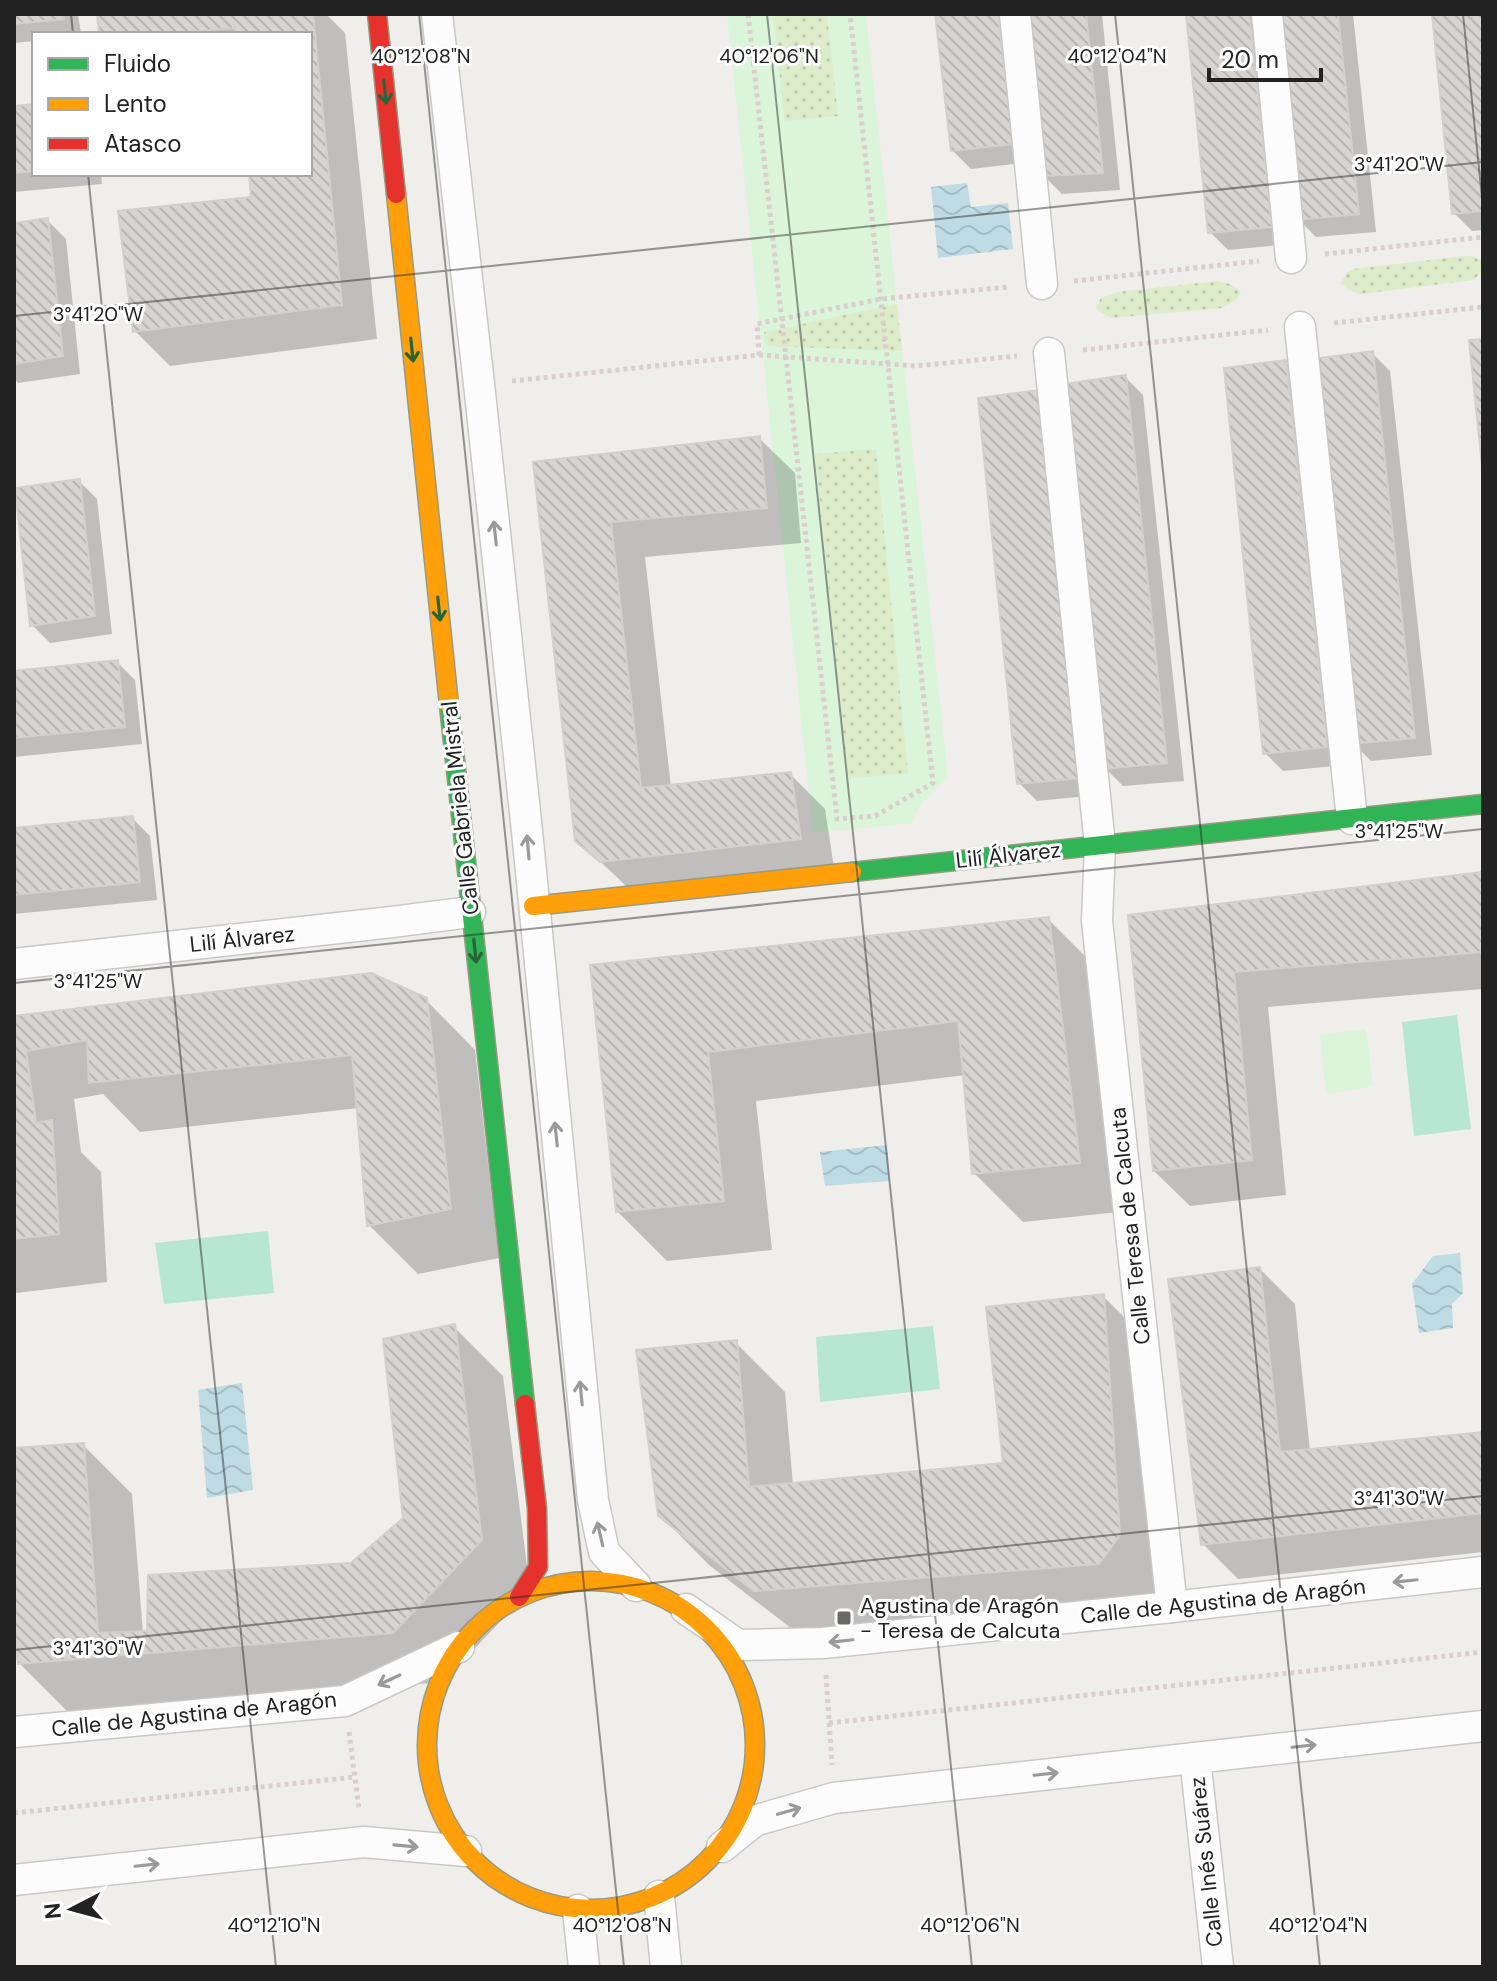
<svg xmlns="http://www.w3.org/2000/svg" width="1497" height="1981" viewBox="0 0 1497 1981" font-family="'DM Sans',sans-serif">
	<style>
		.park { fill: #daf5da }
		.garden { fill: url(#garden-dots) }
		.pitch { fill: #b7e6d2 }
		.water { fill: url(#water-waves) }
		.shadow { fill: #0003 }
		.building { fill: url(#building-back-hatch); stroke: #d3d0cc; stroke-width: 2 }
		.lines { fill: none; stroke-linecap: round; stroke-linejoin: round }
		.street-casing { stroke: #c9c8c7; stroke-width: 33 }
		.fast-casing { stroke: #999a82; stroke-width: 21 }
		.slow-casing { stroke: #999a82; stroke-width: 21 }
		.jam-casing { stroke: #999a82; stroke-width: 21 }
		.path { stroke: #dccecd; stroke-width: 5; stroke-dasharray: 4 4; stroke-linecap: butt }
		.street { stroke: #fdfcfc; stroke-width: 30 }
		.fast { stroke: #30b455; stroke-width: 18 }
		.slow { stroke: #ff9f0a; stroke-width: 18 }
		.jam { stroke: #e5322d; stroke-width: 18 }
		.oneway { stroke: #286439 }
		.oneway2 { stroke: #9a9a9a }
		.ticks { fill: none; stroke: #222; stroke-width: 2; stroke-opacity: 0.45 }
		.poi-dot { fill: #6a6968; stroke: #fff; stroke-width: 3 }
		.labels { text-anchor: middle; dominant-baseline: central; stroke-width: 6; stroke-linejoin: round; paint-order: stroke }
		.street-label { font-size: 22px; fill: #222; stroke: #fff }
		.poi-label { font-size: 22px; fill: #222; stroke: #fff; text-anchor: start }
		.ticks-label { font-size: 20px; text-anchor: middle; fill: #222; stroke: #fff; stroke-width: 6; stroke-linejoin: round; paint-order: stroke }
	</style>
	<defs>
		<pattern id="garden-dots" width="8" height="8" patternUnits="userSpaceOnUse" patternTransform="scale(2)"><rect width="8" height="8" fill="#ddeccb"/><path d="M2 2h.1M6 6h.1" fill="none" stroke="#bdcaae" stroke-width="1.8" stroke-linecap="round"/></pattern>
		<pattern id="water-waves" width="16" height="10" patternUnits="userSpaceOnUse" patternTransform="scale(2)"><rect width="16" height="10" fill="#bfdbe3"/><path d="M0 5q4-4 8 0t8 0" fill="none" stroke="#a4bcc2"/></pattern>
		<pattern id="building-back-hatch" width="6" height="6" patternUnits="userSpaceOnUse" patternTransform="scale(2)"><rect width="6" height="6" fill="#d7d4d2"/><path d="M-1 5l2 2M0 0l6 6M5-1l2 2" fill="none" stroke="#b8b6b4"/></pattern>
	</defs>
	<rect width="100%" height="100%" fill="#f0eeeb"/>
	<g class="park">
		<path d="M727,14H866L948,777C934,792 917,803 913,823L813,833Z"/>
		<path d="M1366,1029L1373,1086L1326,1094L1320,1035Z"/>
	</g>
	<g class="garden">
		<path d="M773,14H827L838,116L785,121Z"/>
		<path d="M1465,256H1472L1483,261V270L1474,280L1360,294C1353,292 1344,289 1341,282L1348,272L1353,269Z"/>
		<path d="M1217,281L1230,284L1241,292L1236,300L1222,308L1111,318L1098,311L1096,307L1101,298L1117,292Z"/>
		<path d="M897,304L902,351L766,346L764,332Z"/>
		<path d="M876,449L908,773L848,779L815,454Z"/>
	</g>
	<g class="pitch">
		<path d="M1457,1015L1471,1129L1414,1136L1402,1022Z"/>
		<path d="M268,1231L274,1293L164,1304L155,1243Z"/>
		<path d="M933,1326L940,1389L820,1402L816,1337Z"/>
	</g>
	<g class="water">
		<path d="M967,183L971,207L1008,203L1013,249L938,258L931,187Z"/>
		<path d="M887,1145L889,1181L825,1186L820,1152Z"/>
		<path d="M1460,1253L1463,1293L1452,1304L1453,1328L1419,1333L1412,1284L1433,1256Z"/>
		<path d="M242,1383L253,1490L207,1498L198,1390Z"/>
	</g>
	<g class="shadow">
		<path d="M14,14H78L81,34H34V41L14,43Z"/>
		<path d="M99,14H326L345,33L377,339L170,366L135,331L253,199L251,174H310V34H101Z"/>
		<path d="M937,14H1013L1030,162L971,169L953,151Z"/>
		<path d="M1027,14H1102L1120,190L1062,194L1044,176Z"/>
		<path d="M1188,14H1264L1289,244L1228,250L1210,232Z"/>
		<path d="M1277,14H1353L1376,232L1316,237L1298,219Z"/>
		<path d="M1434,14H1483V230L1472,231L1454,213Z"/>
		<path d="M34,106V174H101L102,184L14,192V108Z"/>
		<path d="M48,221L66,239L80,374L18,383L14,379V225Z"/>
		<path d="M1372,353L1390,371L1432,755L1371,761L1353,743Z"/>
		<path d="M1285,362L1303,380L1344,765L1283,771L1265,753Z"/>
		<path d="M1125,377L1143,395L1184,781L1123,786L1105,768Z"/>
		<path d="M980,400L1098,795L1037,801L1019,783Z"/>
		<path d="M759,438L795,473L801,543L645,557L671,787L790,774L825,809L835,874L637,896L577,840L535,464Z"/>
		<path d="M79,481L97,499L112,634L50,643L32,625Z"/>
		<path d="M117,662L135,680L142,744L14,757V673Z"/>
		<path d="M132,818L150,836L157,900L14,914V830Z"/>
		<path d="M1483,874V989L1268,1007L1286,1195L1190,1206L1154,1171L1130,917Z"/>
		<path d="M1048,919L1097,968L1128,1211L1023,1222L974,1173L965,1075L756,1101L772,1250L667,1261L618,1212L592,967Z"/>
		<path d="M426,1000L475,1050L499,1258L418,1274L369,1225L359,1108L140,1132L103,1094L74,1099L81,1152L101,1172L107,1282L17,1293L14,1290V1018Z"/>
		<path d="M1260,1269L1295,1304L1310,1451L1483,1434V1552L1238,1579L1203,1544Z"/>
		<path d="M1103,1296L1152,1345L1168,1584L1148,1612L805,1639L709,1565L660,1515L736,1343L785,1392L793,1485L1006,1465Z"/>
		<path d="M454,1327L503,1376L530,1590L443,1682L69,1713L19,1663L14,1610V1450L83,1445L132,1494L143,1633L352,1565L405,1519Z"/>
	</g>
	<g class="building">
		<path d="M14,14H63L64,19L14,24Z"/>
		<path d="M97,14H313L342,305L133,332L118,211L251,197L249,174H310V34H236L235,28L162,34H99Z"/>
		<path d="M935,14H998L1013,144L951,151Z"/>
		<path d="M1025,14H1086L1103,173L1042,176Z"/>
		<path d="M1186,14H1249L1272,227L1208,233Z"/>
		<path d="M1275,14H1338L1359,214L1296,220Z"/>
		<path d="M1432,14H1483V211L1452,214Z"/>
		<path d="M34,104V171L14,173V106Z"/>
		<path d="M48,218L63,356L14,364V223Z"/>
		<path d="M1483,339V476L1469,340Z"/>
		<path d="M1373,351L1415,738L1351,744L1312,359Z"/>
		<path d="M1286,360L1327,747L1263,754L1224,368Z"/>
		<path d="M1126,375L1167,763L1103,769L1064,384Z"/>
		<path d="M1039,390L1081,778L1017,784L978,398Z"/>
		<path d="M760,436L767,508L611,522L641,788L791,772L801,839L600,862L575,841L533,462Z"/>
		<path d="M80,479L95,616L30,626L15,488Z"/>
		<path d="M118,660L125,727L14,738V671Z"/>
		<path d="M133,816L140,882L14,895V828Z"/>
		<path d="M1483,872V952L1234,972L1252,1160L1153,1171L1128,915Z"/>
		<path d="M1049,917L1080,1163L972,1174L958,1021L708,1052L724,1201L616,1212L590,965Z"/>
		<path d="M371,973L427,998L451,1209L367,1226L352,1055L89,1083L87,1040L26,1051L36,1123L52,1120L59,1234L14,1239V1016Z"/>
		<path d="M1260,1267L1280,1452L1483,1432V1513L1201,1545L1168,1279Z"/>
		<path d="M1104,1294L1120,1535L1099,1564L754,1591L658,1516L636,1350L737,1340L749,1487L1003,1463L986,1307Z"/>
		<path d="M455,1324L482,1540L393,1633L18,1664L14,1630V1448L84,1443L98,1633L147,1631L148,1575L351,1563L403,1518L383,1339Z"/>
	</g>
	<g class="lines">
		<defs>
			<g id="street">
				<path d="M437,14L479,384L527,831L593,1500L604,1552L636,1586"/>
				<path d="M1015,14L1042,284"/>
				<path d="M1267,14L1291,258"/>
				<path d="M1300,327L1352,819"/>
				<path d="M1049,353L1100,845L1097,921L1172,1607"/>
				<path d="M14,964L392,922L470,912"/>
				<path d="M686,1609L738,1645L823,1643L1172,1607L1483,1572"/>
				<path d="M14,1732L345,1701L459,1647"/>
				<path d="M1195,1758L1218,1967"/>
				<path d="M722,1847L754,1821L834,1798L1483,1726"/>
				<path d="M14,1880L364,1842L466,1851"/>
				<path d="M659,1896L666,1967"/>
				<path d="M578,1910L584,1967"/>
			</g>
			<g id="fast">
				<path d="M449,705L525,1404"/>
				<path d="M852,872L1483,804"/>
			</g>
			<g id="slow">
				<path d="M396,194L449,705"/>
				<path d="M533,906L852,872"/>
				<circle cx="591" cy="1745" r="164"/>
			</g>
			<g id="jam">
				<path d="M377,14L396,194"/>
				<path d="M519,1597L538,1567L537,1508L525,1404"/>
			</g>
		</defs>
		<use href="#street" class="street-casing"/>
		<use href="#fast" class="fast-casing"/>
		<use href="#slow" class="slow-casing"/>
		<use href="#jam" class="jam-casing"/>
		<g class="path">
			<path d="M748,14L837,819L875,816L933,783L850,14"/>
			<path d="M1325,254L1483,237"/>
			<path d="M1074,281L1259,261"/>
			<path d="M1334,323L1483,307"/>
			<path d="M1083,350L1268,330"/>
			<path d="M759,355L916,366L1017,356"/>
			<path d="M512,381L759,355L757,324L881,299L1009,287"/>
			<path d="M826,1675L832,1765"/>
			<path d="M829,1723L1483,1652"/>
			<path d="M349,1732L359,1809"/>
			<path d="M14,1813L355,1777"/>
		</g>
		<use href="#street" class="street"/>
		<use href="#fast" class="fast"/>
		<use href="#slow" class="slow"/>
		<use href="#jam" class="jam"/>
	</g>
	<defs><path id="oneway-shaft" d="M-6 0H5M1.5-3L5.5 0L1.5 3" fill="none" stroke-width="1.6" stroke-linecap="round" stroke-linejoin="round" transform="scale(2)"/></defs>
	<g class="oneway">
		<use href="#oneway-shaft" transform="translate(385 92) rotate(84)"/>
		<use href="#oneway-shaft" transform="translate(412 350) rotate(84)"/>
		<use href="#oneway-shaft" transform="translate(439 609) rotate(84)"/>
		<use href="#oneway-shaft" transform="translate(475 951) rotate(84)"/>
	</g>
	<g class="oneway2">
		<use href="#oneway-shaft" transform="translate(495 533) rotate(-96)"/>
		<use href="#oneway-shaft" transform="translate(528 847) rotate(-95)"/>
		<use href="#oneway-shaft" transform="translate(556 1134) rotate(-96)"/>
		<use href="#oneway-shaft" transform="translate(581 1393) rotate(-96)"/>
		<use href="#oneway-shaft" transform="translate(600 1534) rotate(-103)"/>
		<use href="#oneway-shaft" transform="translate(1405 1581) rotate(174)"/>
		<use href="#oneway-shaft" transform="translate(841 1641) rotate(174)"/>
		<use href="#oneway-shaft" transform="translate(389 1680) rotate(155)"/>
		<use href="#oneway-shaft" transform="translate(1304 1746) rotate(-6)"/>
		<use href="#oneway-shaft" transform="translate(1046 1774) rotate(-6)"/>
		<use href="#oneway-shaft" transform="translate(789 1811) rotate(-16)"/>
		<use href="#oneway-shaft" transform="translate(406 1846) rotate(5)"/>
		<use href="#oneway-shaft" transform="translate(147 1865) rotate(-6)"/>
	</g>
	<path class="ticks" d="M71,14L73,34M419,14L624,1967M767,14L972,1967M1115,14L1320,1967M1463,14L1483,207M88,174L276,1967M14,316L1483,162M14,983L1483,829M14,1650L1483,1496"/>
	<rect class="poi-dot" x="836" y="1610" width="16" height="16" rx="4"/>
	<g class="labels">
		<g class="street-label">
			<text transform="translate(460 808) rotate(-96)">Calle Gabriela Mistral</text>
			<text transform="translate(1008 855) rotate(-6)">Lilí Álvarez</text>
			<text transform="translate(242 939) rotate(-6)">Lilí Álvarez</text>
			<text transform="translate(1130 1226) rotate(-96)">Calle Teresa de Calcuta</text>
			<text transform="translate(1223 1601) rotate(-6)">Calle de Agustina de Aragón</text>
			<text transform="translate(194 1714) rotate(-6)">Calle de Agustina de Aragón</text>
			<text transform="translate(1206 1862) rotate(-96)">Calle Inés Suárez</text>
		</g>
		<g class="poi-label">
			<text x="860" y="1605">Agustina de Aragón<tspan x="860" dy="25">- Teresa de Calcuta</tspan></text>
		</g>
	</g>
	<g class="ticks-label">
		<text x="421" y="63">40°12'08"N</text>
		<text x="769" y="63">40°12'06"N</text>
		<text x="1117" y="63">40°12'04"N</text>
		<text x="1399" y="171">3°41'20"W</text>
		<text x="98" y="321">3°41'20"W</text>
		<text x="1399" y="838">3°41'25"W</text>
		<text x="98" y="988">3°41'25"W</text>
		<text x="1399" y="1505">3°41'30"W</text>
		<text x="98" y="1655">3°41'30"W</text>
		<text x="274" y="1932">40°12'10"N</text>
		<text x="622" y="1932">40°12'08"N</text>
		<text x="970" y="1932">40°12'06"N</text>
		<text x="1318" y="1932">40°12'04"N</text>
	</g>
	<rect width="1497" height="1981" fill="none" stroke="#222222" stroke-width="32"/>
	<rect x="32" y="32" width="280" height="144" fill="#ffffff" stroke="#a7a7a7" stroke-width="2"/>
	<rect x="48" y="58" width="40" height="12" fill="#30b455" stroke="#a7a7a7" stroke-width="2"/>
	<text x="104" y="72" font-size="24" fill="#222222">Fluido</text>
	<rect x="48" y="98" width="40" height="12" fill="#ff9f0a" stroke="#a7a7a7" stroke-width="2"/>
	<text x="104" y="112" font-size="24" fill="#222222">Lento</text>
	<rect x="48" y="138" width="40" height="12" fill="#e5322d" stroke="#a7a7a7" stroke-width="2"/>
	<text x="104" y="152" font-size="24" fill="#222222">Atasco</text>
	<g transform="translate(72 1909) rotate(264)" stroke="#ffffff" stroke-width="6" paint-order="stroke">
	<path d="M0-6L14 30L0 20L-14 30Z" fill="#222222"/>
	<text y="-12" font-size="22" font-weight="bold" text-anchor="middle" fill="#222222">N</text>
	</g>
	<path d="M1209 68v12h112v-12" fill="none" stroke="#222222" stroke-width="4"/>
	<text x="1221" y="68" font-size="24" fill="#222222" stroke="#ffffff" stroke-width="6" paint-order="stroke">20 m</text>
</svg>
